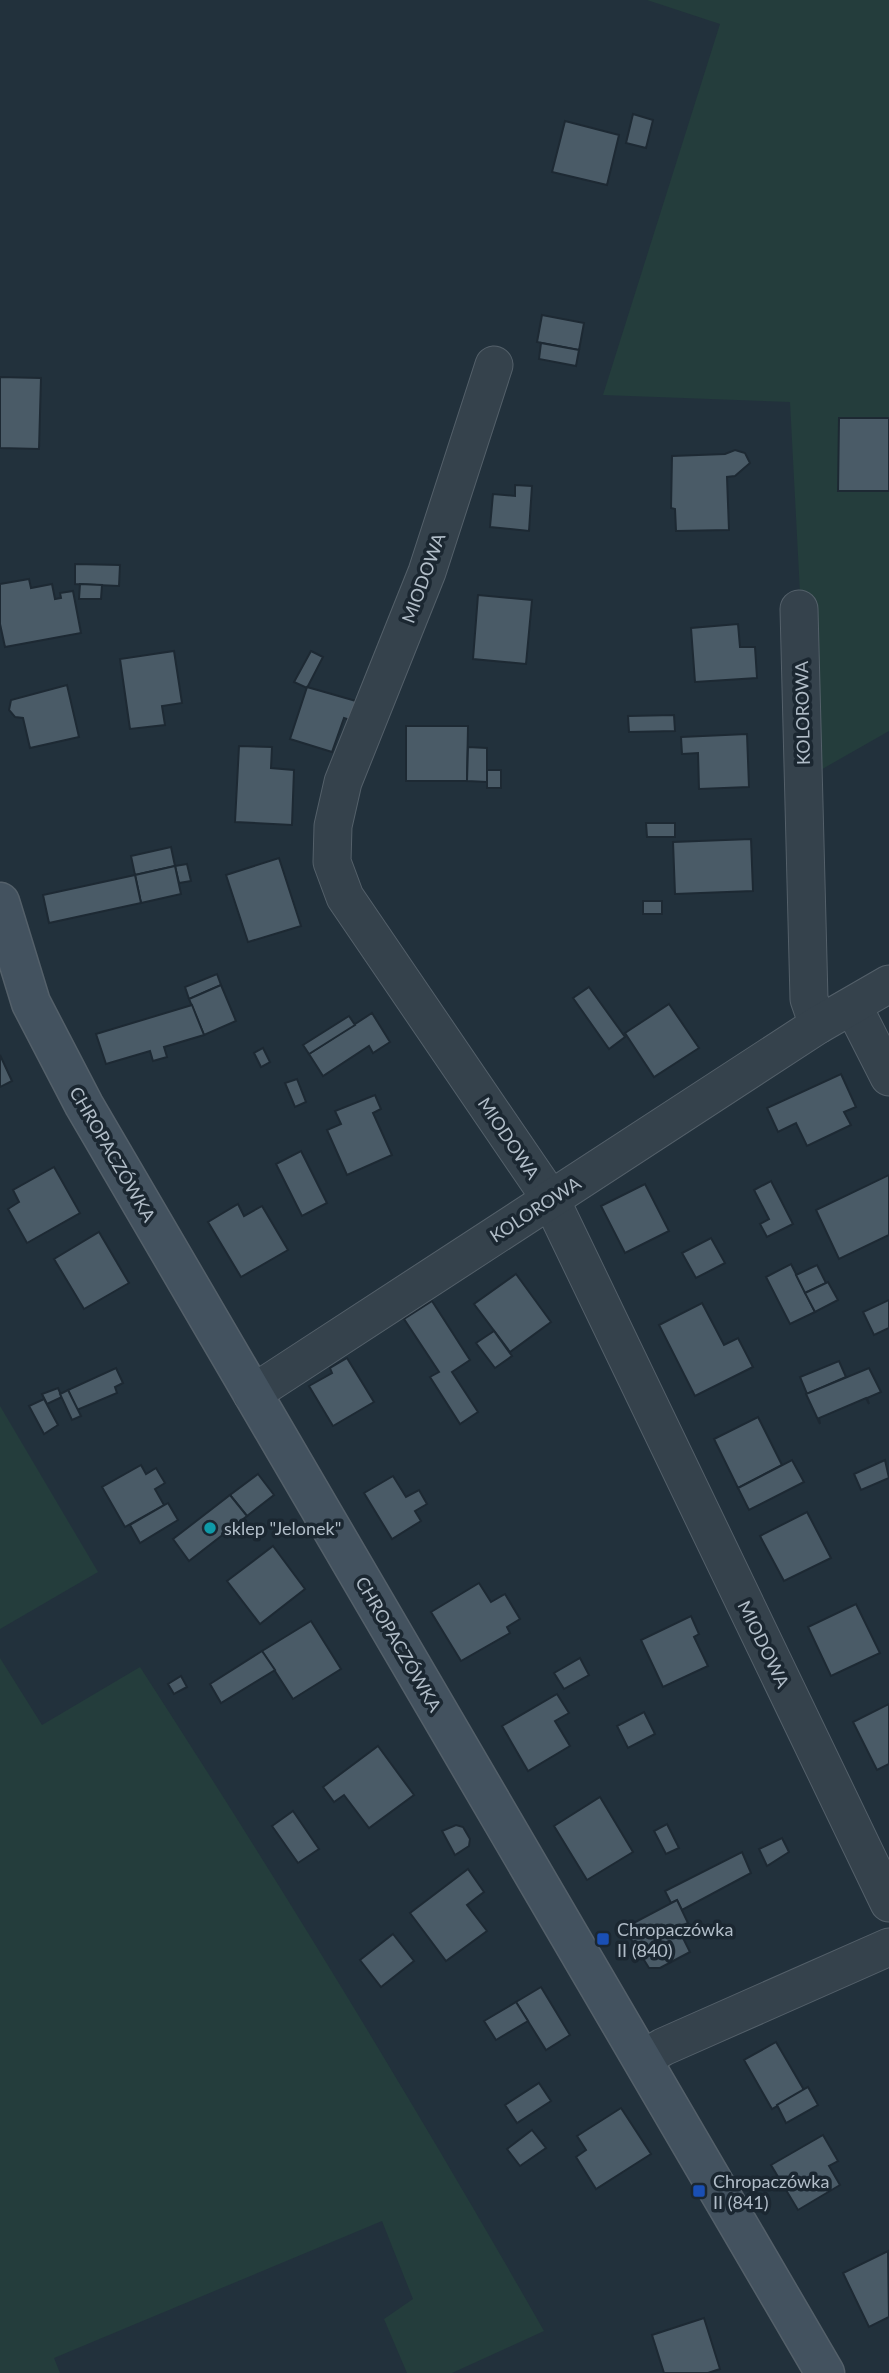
<svg xmlns="http://www.w3.org/2000/svg" width="889" height="2373" viewBox="0 0 889 2373" font-family="Lato,sans-serif">
	<style>
		.green { fill: #243d3c }
		.building { fill: #4a5b67; stroke: #1d2933; stroke-width: 2 }
		.lines { fill: none; stroke-linecap: round; stroke-linejoin: round }
		.street-casing { stroke: #54606a; stroke-width: 39 }
		.secondary-casing { stroke: #54606a; stroke-width: 41 }
		.street { stroke: #35424c; stroke-width: 37 }
		.secondary { stroke: #43525f; stroke-width: 38 }
		.culture-dot { fill: #0f9aa8; stroke: #1b2731; stroke-width: 2.5 }
		.transit-dot { fill: #1a4fb4; stroke: #1b2731; stroke-width: 2.5 }
		.labels { text-anchor: middle; dominant-baseline: central; stroke-width: 7; stroke-linejoin: round; paint-order: stroke }
		.street-label { font-size: 18px; fill: #b1bdc8; stroke: #1b2731 }
		.poi-label { font-size: 18px; fill: #b1bdc8; stroke: #1b2731; text-anchor: start }
	</style>
	<rect width="100%" height="100%" fill="#22313c"/>
	<g class="green">
		<path d="M647,0H889V731L803,780L800,593L790,402L603,395L720,24Z"/>
		<path d="M0,1406L98,1572L0,1629Z"/>
		<path d="M0,1658L42,1725L140,1667C281,1885 416,2106 544,2331L452,2373H407L384,2319L413,2299L382,2221L54,2358L60,2373H0Z"/>
	</g>
	<g class="building">
		<path d="M633,114L653,120L646,148L626,143Z"/>
		<path d="M565,121L619,135L607,185L552,172Z"/>
		<path d="M542,315L584,323L579,350L537,342Z"/>
		<path d="M541,343L579,350L576,366L539,359Z"/>
		<path d="M0,377L41,378L39,449L0,448Z"/>
		<path d="M839,418H889V491H838Z"/>
		<path d="M735,450L745,453L750,463L735,476L727,477L729,530L676,531L675,509L671,508L672,456L725,454Z"/>
		<path d="M515,485L532,486L529,531L490,527L493,494L515,496Z"/>
		<path d="M75,564L120,565L119,586L75,584Z"/>
		<path d="M29,579L31,588L52,584L55,599L61,598L60,593L73,591L81,633L5,647L0,624V584Z"/>
		<path d="M80,584L102,585L101,599H79Z"/>
		<path d="M478,595L532,600L526,664L473,659Z"/>
		<path d="M738,624L740,647H755L757,678L695,682L691,628Z"/>
		<path d="M174,651L182,703L162,706L165,725L130,729L120,659Z"/>
		<path d="M311,651L323,657L307,688L294,682Z"/>
		<path d="M67,685L79,737L30,748L23,718L15,717L9,710L11,700Z"/>
		<path d="M307,687L356,701L350,720L344,718L332,752L290,739Z"/>
		<path d="M674,715L675,731L629,732L628,716Z"/>
		<path d="M406,726H468L467,781H406Z"/>
		<path d="M747,734L749,787L699,789L698,753L682,754L681,737Z"/>
		<path d="M239,746L272,747L271,768L294,770L292,825L235,822Z"/>
		<path d="M468,747L487,748V782L467,781Z"/>
		<rect x="487" y="770" width="14" height="18"/>
		<path d="M646,823H675V837H647Z"/>
		<path d="M751,839L753,891L675,894L673,842Z"/>
		<path d="M171,847L175,866L135,875L131,856Z"/>
		<path d="M279,858L301,926L248,942L226,875Z"/>
		<path d="M187,864L191,881L179,883L175,866Z"/>
		<path d="M175,866L181,894L141,903L135,875Z"/>
		<path d="M135,875L141,903L49,923L43,895Z"/>
		<rect x="643" y="901" width="19" height="13"/>
		<path d="M217,974L221,985L189,999L185,987Z"/>
		<path d="M221,985L236,1021L204,1035L189,999Z"/>
		<path d="M589,987L625,1037L609,1049L573,998Z"/>
		<path d="M669,1004L699,1048L654,1077L625,1033Z"/>
		<path d="M192,1005L204,1035L164,1047L167,1057L153,1061L150,1051L106,1064L96,1034Z"/>
		<path d="M372,1013L390,1042L373,1053L369,1046L323,1076L309,1054Z"/>
		<path d="M349,1016L355,1025L309,1054L303,1045Z"/>
		<path d="M263,1048L270,1062L261,1067L254,1053Z"/>
		<path d="M0,1055L12,1081L0,1087Z"/>
		<path d="M841,1074L856,1107L844,1112L851,1125L807,1146L796,1123L778,1132L767,1108Z"/>
		<path d="M297,1079L306,1102L295,1107L285,1083Z"/>
		<path d="M375,1095L381,1109L373,1113L392,1155L347,1175L327,1130L341,1124L335,1111Z"/>
		<path d="M301,1151L327,1203L302,1216L276,1164Z"/>
		<path d="M54,1167L80,1213L27,1243L8,1209L19,1202L13,1190Z"/>
		<path d="M889,1175V1235L839,1259L816,1210Z"/>
		<path d="M771,1181L793,1224L767,1237L760,1224L769,1219L754,1190Z"/>
		<path d="M645,1184L669,1231L625,1253L601,1206Z"/>
		<path d="M238,1204L244,1216L262,1206L288,1250L241,1277L208,1222Z"/>
		<path d="M99,1232L129,1283L84,1309L54,1259Z"/>
		<path d="M711,1238L725,1263L696,1278L682,1253Z"/>
		<path d="M791,1264L815,1312L790,1324L766,1277Z"/>
		<path d="M817,1265L826,1283L805,1293L796,1275Z"/>
		<path d="M516,1274L551,1322L510,1352L474,1304Z"/>
		<path d="M828,1282L838,1300L815,1312L805,1293Z"/>
		<path d="M889,1300V1328L874,1335L863,1312Z"/>
		<path d="M432,1301L470,1360L452,1372L478,1412L460,1424L430,1377L439,1372L404,1319Z"/>
		<path d="M702,1303L724,1345L738,1338L753,1367L695,1396L659,1325Z"/>
		<path d="M494,1331L512,1356L495,1368L476,1343Z"/>
		<path d="M347,1358L374,1402L333,1426L309,1386L332,1373L330,1368Z"/>
		<path d="M839,1361L846,1377L807,1394L800,1377Z"/>
		<path d="M116,1368L123,1383L115,1387L117,1393L77,1410L68,1390Z"/>
		<path d="M869,1368L881,1392L867,1398L869,1404L866,1398L819,1418L820,1424L806,1394Z"/>
		<path d="M58,1388L62,1397L47,1404L42,1394Z"/>
		<path d="M68,1390L81,1416L72,1420L60,1394Z"/>
		<path d="M44,1399L58,1425L44,1434L29,1406Z"/>
		<path d="M758,1417L782,1465L738,1488L714,1439Z"/>
		<path d="M792,1460L804,1482L749,1510L738,1488Z"/>
		<path d="M885,1460L889,1478L861,1490L854,1474Z"/>
		<path d="M141,1465L146,1474L156,1468L165,1483L155,1489L164,1505L125,1527L102,1487Z"/>
		<path d="M258,1474L274,1495L247,1516L230,1495Z"/>
		<path d="M393,1476L406,1497L419,1490L427,1504L415,1511L421,1521L392,1539L364,1493Z"/>
		<path d="M230,1495L247,1516L189,1561L173,1539Z"/>
		<path d="M168,1503L178,1520L140,1543L130,1525Z"/>
		<path d="M807,1512L831,1558L784,1581L760,1536Z"/>
		<path d="M273,1546L305,1589L260,1624L227,1581Z"/>
		<path d="M479,1583L491,1602L505,1594L520,1619L507,1627L510,1633L461,1661L431,1612Z"/>
		<path d="M856,1604L880,1653L831,1676L808,1627Z"/>
		<path d="M691,1616L699,1634L694,1637L708,1666L663,1687L641,1640Z"/>
		<path d="M311,1621L341,1669L293,1699L262,1651Z"/>
		<path d="M262,1651L275,1670L221,1703L210,1684Z"/>
		<path d="M580,1658L589,1675L564,1689L554,1673Z"/>
		<path d="M181,1676L187,1687L174,1694L168,1684Z"/>
		<path d="M557,1694L569,1713L555,1721L570,1746L528,1771L502,1726Z"/>
		<path d="M889,1704V1764L877,1770L853,1722Z"/>
		<path d="M644,1712L655,1734L628,1748L617,1726Z"/>
		<path d="M378,1746L414,1795L369,1828L344,1795L334,1802L323,1787Z"/>
		<path d="M600,1797L633,1852L587,1880L554,1826Z"/>
		<path d="M293,1811L319,1849L298,1863L272,1826Z"/>
		<path d="M667,1824L679,1848L666,1854L654,1831Z"/>
		<path d="M456,1825L463,1827L470,1839L469,1846L455,1855L442,1831Z"/>
		<path d="M782,1838L789,1852L767,1866L759,1849Z"/>
		<path d="M742,1852L751,1873L682,1910L677,1900L671,1903L665,1891Z"/>
		<path d="M468,1869L484,1892L467,1905L487,1931L446,1961L410,1913Z"/>
		<path d="M677,1900L688,1923L678,1928L690,1952L660,1968H649L624,1928Z"/>
		<path d="M393,1934L414,1961L381,1987L360,1960Z"/>
		<path d="M541,1987L570,2035L546,2050L516,2002Z"/>
		<path d="M516,2002L528,2021L496,2040L484,2021Z"/>
		<path d="M776,2042L804,2090L772,2109L744,2060Z"/>
		<path d="M539,2083L551,2101L517,2123L505,2105Z"/>
		<path d="M808,2087L818,2105L786,2123L777,2105Z"/>
		<path d="M621,2108L651,2154L596,2189L576,2157L586,2150L577,2136Z"/>
		<path d="M532,2130L546,2148L520,2166L507,2149Z"/>
		<path d="M823,2135L838,2161L829,2166L840,2185L798,2210L771,2165Z"/>
		<path d="M888,2251L889,2317L869,2327L843,2273Z"/>
		<path d="M704,2318L720,2369L708,2373H664L652,2335Z"/>
	</g>
	<g class="lines">
		<defs>
			<g id="street">
				<path d="M494,365L427,572L343,782L333,826L332,862L345,897L550,1198L889,1903"/>
				<path d="M799,609L809,999L818,1025"/>
				<path d="M853,1006L889,1077"/>
				<path d="M252,1394L818,1025L889,984"/>
				<path d="M643,2059L663,2047L889,1947"/>
			</g>
			<path id="secondary" d="M0,902L31,1003L84,1105L825,2373"/>
		</defs>
		<use href="#street" class="street-casing"/>
		<use href="#secondary" class="secondary-casing"/>
		<use href="#street" class="street"/>
		<use href="#secondary" class="secondary"/>
	</g>
	<circle class="culture-dot" cx="210" cy="1528" r="7"/>
	<g class="transit-dot">
		<rect x="596" y="1932" width="14" height="14" rx="3.5"/>
		<rect x="692" y="2184" width="14" height="14" rx="3.5"/>
	</g>
	<g class="labels">
		<g class="street-label">
			<text transform="translate(423 578) rotate(-70)">MIODOWA</text>
			<text transform="translate(802 713) rotate(-91)">KOLOROWA</text>
			<text transform="translate(509 1138) rotate(56)">MIODOWA</text>
			<text transform="translate(113 1154) rotate(60)">CHROPACZÓWKA</text>
			<text transform="translate(535 1209) rotate(-33)">KOLOROWA</text>
			<text transform="translate(399 1644) rotate(60)">CHROPACZÓWKA</text>
			<text transform="translate(764 1644) rotate(64)">MIODOWA</text>
		</g>
		<g class="poi-label">
			<text x="224" y="1528">sklep "Jelonek"</text>
			<text x="617" y="1929">Chropaczówka<tspan x="617" dy="21">II (840)</tspan></text>
			<text x="713" y="2181">Chropaczówka<tspan x="713" dy="21">II (841)</tspan></text>
		</g>
	</g>
</svg>
